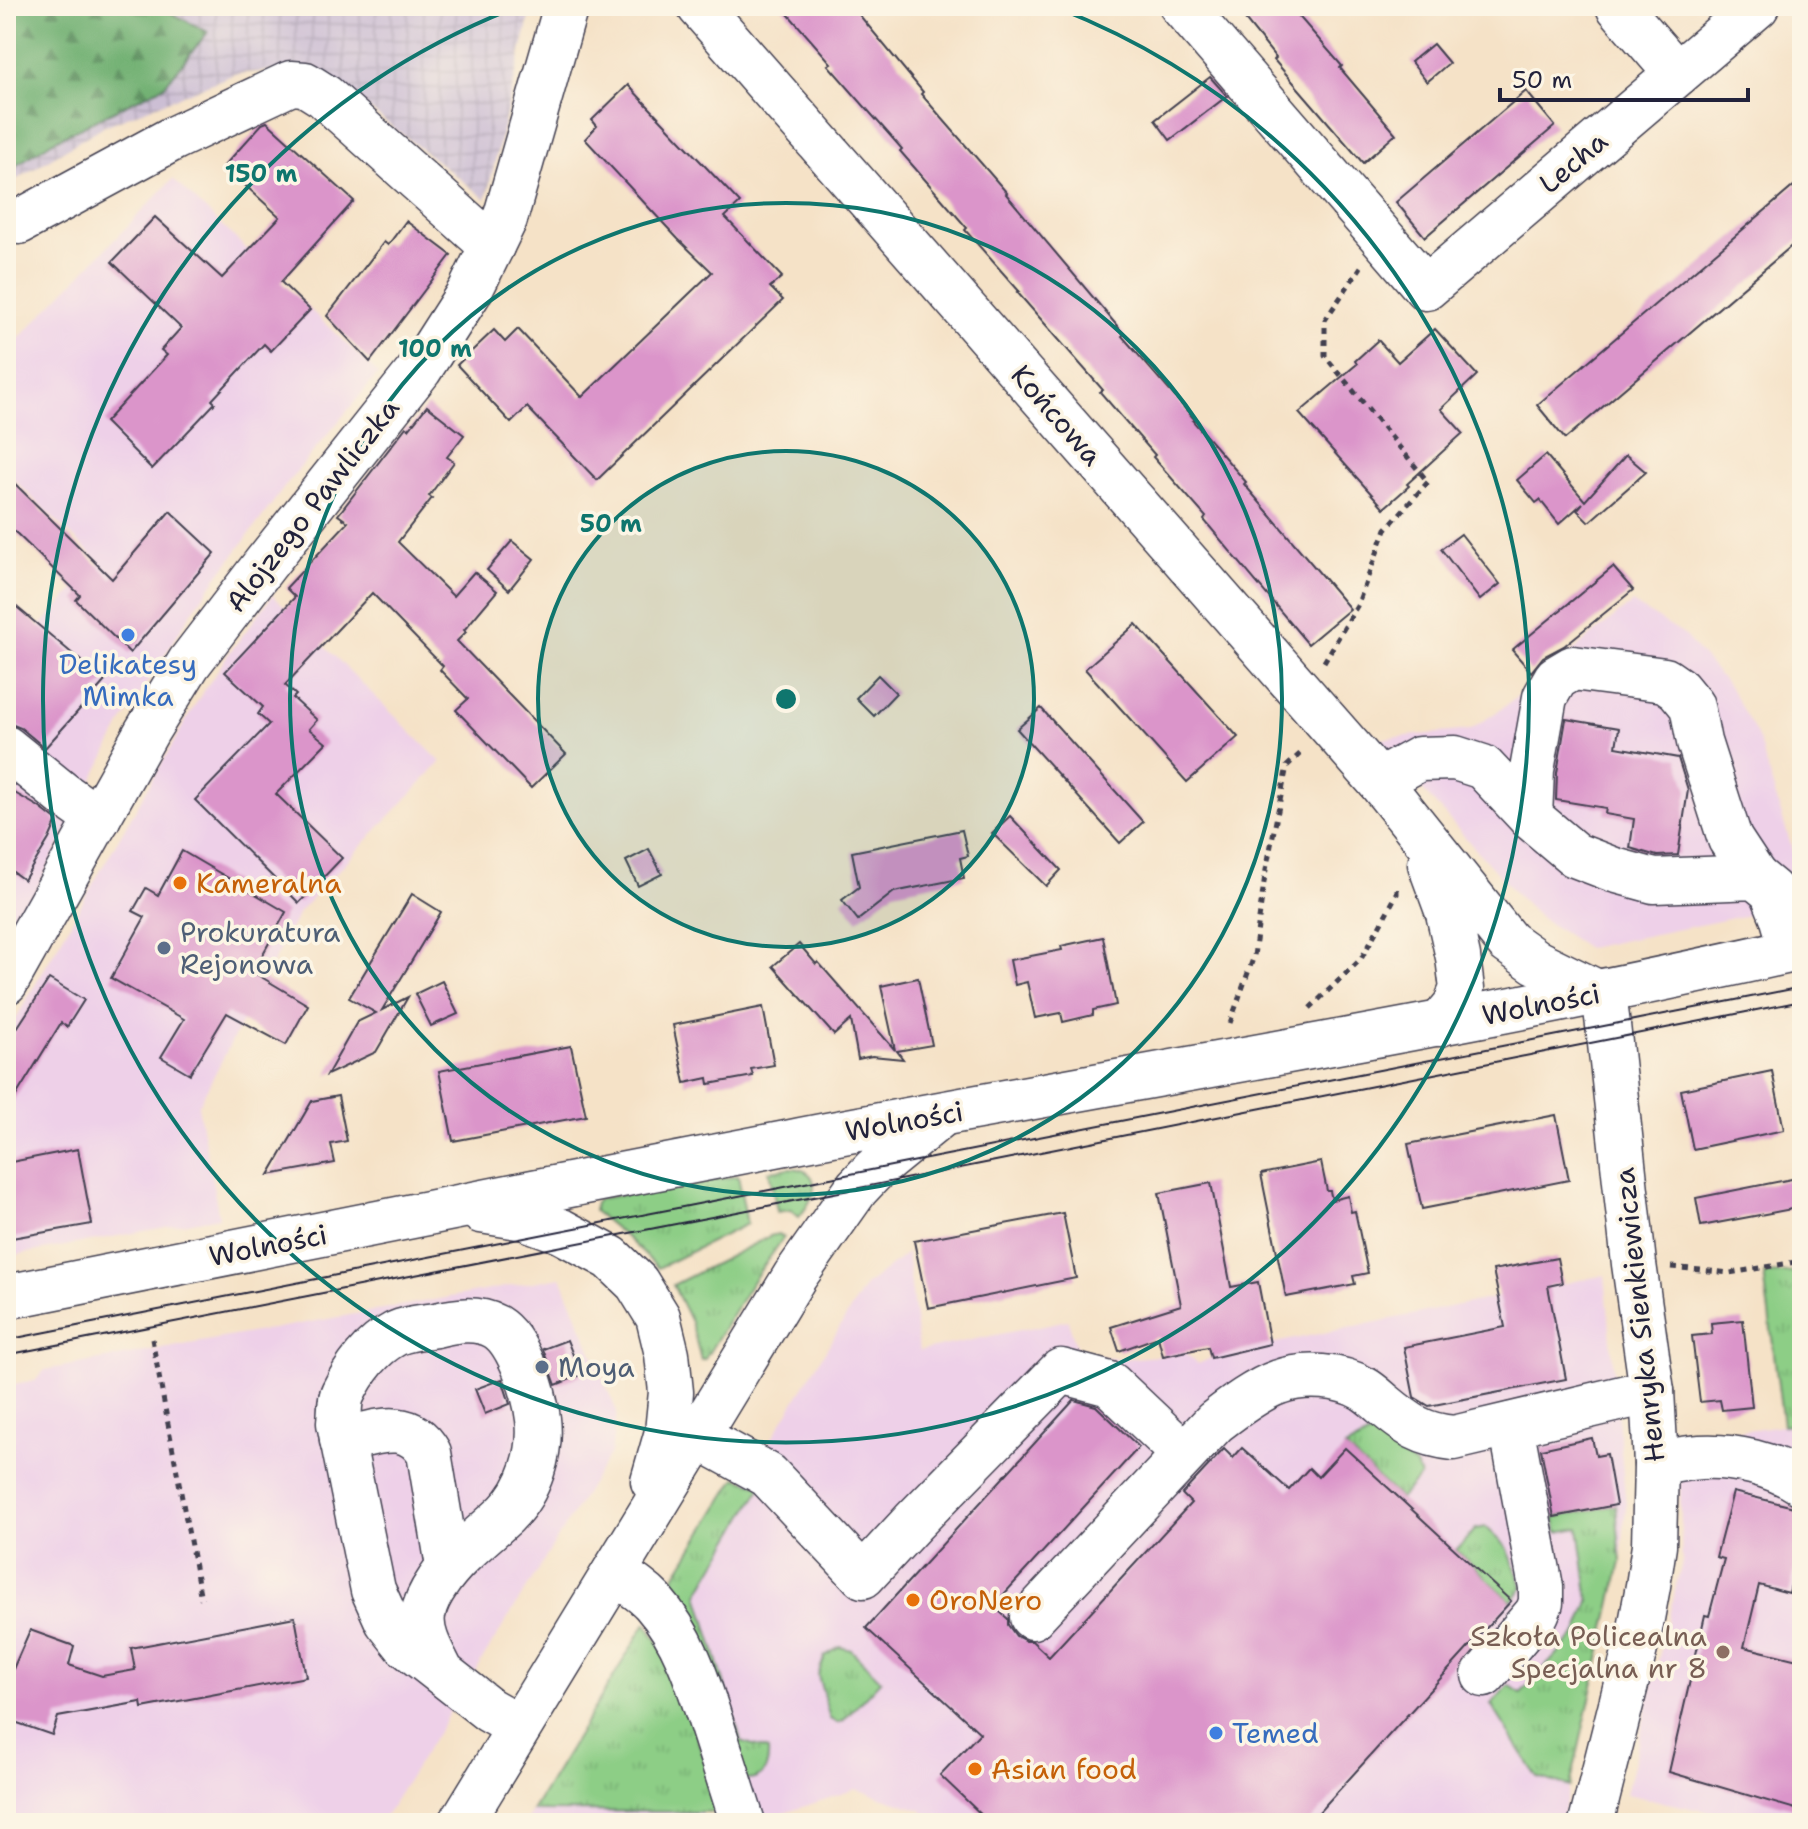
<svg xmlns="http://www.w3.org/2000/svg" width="1808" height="1829" viewBox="0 0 1808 1829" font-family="'Shantell Sans',sans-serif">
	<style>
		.built { fill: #eed0e8 }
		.industrial { fill: url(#industrial-grid) }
		.grass { fill: url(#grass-tufts); stroke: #587860; stroke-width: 2 }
		.forest { fill: url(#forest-firs); stroke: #4a6a57; stroke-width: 2 }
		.building { fill: #db95ca }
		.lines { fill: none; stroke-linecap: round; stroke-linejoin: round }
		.minor-casing { stroke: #423f50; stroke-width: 47 }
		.path { stroke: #423f50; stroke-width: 5; stroke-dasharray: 6 6; stroke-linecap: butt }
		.minor { stroke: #fff; stroke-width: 44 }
		.tram { stroke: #22223b; stroke-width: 2 }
		.ring { fill: none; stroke: #0f766e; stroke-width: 4 }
		.shop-dot { fill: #3f7fe0; stroke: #fcf5e5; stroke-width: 3 }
		.food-dot { fill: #e8710a; stroke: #fcf5e5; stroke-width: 3 }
		.service-dot { fill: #5c6f8a; stroke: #fcf5e5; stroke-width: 3 }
		.education-dot { fill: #8d6e63; stroke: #fcf5e5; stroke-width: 3 }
		.labels { text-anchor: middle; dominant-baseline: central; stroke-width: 7; stroke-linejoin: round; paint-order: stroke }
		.street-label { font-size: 28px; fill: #22223b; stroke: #fcf5e5 }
		.shop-label { font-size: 28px; fill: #366cbe; stroke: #fcf5e5 }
		.food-label { font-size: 28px; fill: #c56008; stroke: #fcf5e5; text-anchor: start }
		.service-label { font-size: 28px; fill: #4e5e75; stroke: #fcf5e5; text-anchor: start }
		.education-label { font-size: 28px; fill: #785e54; stroke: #fcf5e5; text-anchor: end }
		.centre { fill: #0f766e; stroke: #fcf5e5; stroke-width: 4 }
		.ring-label { font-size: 24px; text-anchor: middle; font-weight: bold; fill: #0f766e; stroke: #fcf5e5; stroke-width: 7; stroke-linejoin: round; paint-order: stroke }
	</style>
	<defs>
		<pattern id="industrial-grid" width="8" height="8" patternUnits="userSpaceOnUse" patternTransform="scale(2)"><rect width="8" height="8" fill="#ccbed4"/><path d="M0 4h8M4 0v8" fill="none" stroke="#afa3b7"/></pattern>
		<pattern id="grass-tufts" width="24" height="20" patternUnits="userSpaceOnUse" patternTransform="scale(2)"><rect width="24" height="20" fill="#8dce86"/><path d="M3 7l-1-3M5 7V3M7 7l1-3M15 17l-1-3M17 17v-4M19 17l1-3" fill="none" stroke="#79b175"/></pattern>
		<pattern id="forest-firs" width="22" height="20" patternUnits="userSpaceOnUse" patternTransform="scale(2)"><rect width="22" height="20" fill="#72b173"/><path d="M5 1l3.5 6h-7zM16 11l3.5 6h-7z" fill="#5d9060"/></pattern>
	</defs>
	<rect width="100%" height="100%" fill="#fcf5e5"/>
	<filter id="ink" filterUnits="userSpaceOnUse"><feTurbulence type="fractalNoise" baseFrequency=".0125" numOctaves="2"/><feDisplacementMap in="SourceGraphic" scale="16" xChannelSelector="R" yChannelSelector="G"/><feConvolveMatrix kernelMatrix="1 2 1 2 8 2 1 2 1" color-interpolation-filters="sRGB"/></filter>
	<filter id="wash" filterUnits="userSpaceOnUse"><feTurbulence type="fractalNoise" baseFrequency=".006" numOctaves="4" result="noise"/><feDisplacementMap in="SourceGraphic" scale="32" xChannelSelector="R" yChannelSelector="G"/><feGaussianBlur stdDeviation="1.8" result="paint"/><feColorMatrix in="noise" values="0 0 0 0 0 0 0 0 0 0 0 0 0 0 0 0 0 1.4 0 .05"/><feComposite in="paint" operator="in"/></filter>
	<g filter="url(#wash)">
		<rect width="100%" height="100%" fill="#f5e2c7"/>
		<g class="built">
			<path d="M173,179L378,374L289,481L193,610L126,716L27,907L6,944V662L100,563L6,472V352Z"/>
			<path d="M273,595L441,762L299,912L198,1106L219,1217L6,1257V1036L198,700L227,656Z"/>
			<path d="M1632,603L1684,635L1730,688L1757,735L1791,846L1802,894V904L1587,948L1539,917L1513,891L1377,739L1470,730L1504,707Z"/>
			<path d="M907,1253L919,1351L1068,1320L1078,1353L1120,1359L1172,1355L1185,1352L1198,1364L1211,1358L1270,1344L1605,1275L1626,1506L1621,1562L1561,1823H936L921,1810L856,1789L755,1823L686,1579L865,1286Z"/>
			<path d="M561,1277L617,1412L611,1452L381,1823H6V1386L35,1380L45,1370Z"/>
			<path d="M1802,1422V1823H1760L1626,1794L1682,1562L1679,1440Z"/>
			<path d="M532,1811L701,1812L704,1823H526Z"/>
		</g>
		<path class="industrial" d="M6,6H532L486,199L315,67L235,74L102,127L6,186Z"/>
		<g class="grass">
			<path d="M790,1168C826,1170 815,1198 799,1217L791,1210L777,1212L769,1171Z"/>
			<path d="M738,1176L747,1224L658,1268L627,1238L594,1211C594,1203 595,1200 603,1198Z"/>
			<path d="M778,1234L784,1237L750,1285L705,1359L701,1360L691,1322L673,1285L770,1236Z"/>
			<path d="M1802,1272V1422L1783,1425L1764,1274Z"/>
			<path d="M1377,1431L1416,1466L1420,1477L1400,1498L1345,1448Z"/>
			<path d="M736,1478L762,1486L698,1594L741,1741L768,1750C769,1768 764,1781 744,1780L665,1592Z"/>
			<path d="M1616,1505L1621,1562L1570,1787L1537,1777L1491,1704L1509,1685L1521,1693L1577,1633L1589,1601L1579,1528L1558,1532L1554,1517Z"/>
			<path d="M1486,1527L1507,1547L1523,1588L1511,1601L1456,1550L1476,1529Z"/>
			<path d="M646,1623L670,1661L723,1812L532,1811Z"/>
			<path d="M840,1647L851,1650L881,1680L843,1721L837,1723L830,1719L818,1675L825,1656Z"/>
		</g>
		<path class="forest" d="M6,6H158L208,32L164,86L53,141L6,172Z"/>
		<g id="blocks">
			<g class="building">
				<path d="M781,6H852L923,92L921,94L1007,193L1006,194L1124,334L1122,336L1195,420L1193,421L1246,482L1244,484L1350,609L1308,644L1204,520L1206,517L1153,457L1155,455L1100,392L1103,390L1017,292L1019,291L965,230L967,228L900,151L902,149L828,65L831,63Z"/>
				<path d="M1234,6H1290L1342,66L1340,68L1396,134L1363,163L1274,60L1276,58Z"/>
				<path d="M1433,44L1449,63L1427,82L1411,62Z"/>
				<path d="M1210,77L1227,96L1170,140L1155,120Z"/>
				<path d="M628,85L740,203L725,217L782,277L770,287L783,300L597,480L527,407L511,423L457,365L494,330L505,342L518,329L582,397L712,272L678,239L585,139L597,126L592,120Z"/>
				<path d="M1526,91L1555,126L1425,237L1396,202Z"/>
				<path d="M267,122L354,201L281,282L310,310L271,351L264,344L212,400L215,403L152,469L105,422L167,355L161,350L181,328L112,262L155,217L222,278L280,217L224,166L262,124Z"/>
				<path d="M1802,179V237L1565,439L1537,405Z"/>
				<path d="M406,221L451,255L370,362L327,316L384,242L388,245Z"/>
				<path d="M1435,329L1477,375L1441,409L1463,433L1407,484L1409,486L1384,508L1299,413L1357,364L1355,361L1378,340L1398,362Z"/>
				<path d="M427,406L464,435L447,457L454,462L429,496L432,498L398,542L453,596L474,572L497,591L464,630L466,632L457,641L566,754L531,788L456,710L468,699L440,670L443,666L372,593L285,685L296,695L293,698L317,720L309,729L326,743L276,794L342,858L299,903L195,800L269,724L258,714L263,707L225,672L295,597L286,588L348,522L338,515L406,427L409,429Z"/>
				<path d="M1546,455L1585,501L1626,455L1646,472L1589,522L1577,510L1583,503L1559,524L1540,500L1536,503L1517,480Z"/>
				<path d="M6,475L112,579L170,511L215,553L130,653L76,600L80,595L6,523Z"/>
				<path d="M1461,534L1500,584L1480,600L1441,549Z"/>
				<path d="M512,541L534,559L509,590L487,570Z"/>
				<path d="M1613,567L1633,590L1564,646L1543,657L1531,672L1512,650Z"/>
				<path d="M6,598L105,681L45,748L21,728L11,724H6Z"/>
				<path d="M1136,624L1238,737L1187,782L1085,669Z"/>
				<path d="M878,675L896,693L874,716L856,698Z"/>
				<path d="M1041,708L1143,822L1120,843L1017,729Z"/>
				<path d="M1566,719L1619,728L1616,747L1678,758L1688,790L1678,855L1657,856L1630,848L1634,819L1605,814L1606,808L1556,800L1557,773Z"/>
				<path d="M6,788L39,807L57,821L49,839L24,880L6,867Z"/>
				<path d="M1010,816L1061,870L1046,886L992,833Z"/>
				<path d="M962,830L968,856L960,858L964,878L894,892L858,920L842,900L859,887L852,852Z"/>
				<path d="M649,849L662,874L638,886L626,861Z"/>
				<path d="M182,851L286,912L253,972L308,1005L286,1045L227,1013L190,1074L161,1057L184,1019L111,978L145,917L133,911L146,888L158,895Z"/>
				<path d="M412,894L441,912L382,1010L408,997L376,1052L327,1075L357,1022L376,1013L349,998Z"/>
				<path d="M1103,937L1116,1005L1093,1010V1015L1063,1022L1061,1013L1035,1018L1027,982L1015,985L1010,960L1062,950L1061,946Z"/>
				<path d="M799,944L816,964L818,962L895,1050L881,986L918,978L932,1045L897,1051L903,1059L872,1056L858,1059L851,1020L834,1035L773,966Z"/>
				<path d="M49,979L84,1000L67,1027L61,1023L6,1112V1045Z"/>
				<path d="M442,981L458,1014L431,1026L415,994Z"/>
				<path d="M763,1007L774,1065L751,1069L753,1076L709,1084L708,1078L685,1083L673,1025Z"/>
				<path d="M571,1046L586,1116L453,1141L439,1071Z"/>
				<path d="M1772,1071L1784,1130L1693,1149L1681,1090Z"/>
				<path d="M338,1096L347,1141L331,1144L335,1163L269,1175L312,1101Z"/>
				<path d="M1556,1115L1569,1180L1422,1209L1408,1144Z"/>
				<path d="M78,1149L92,1224L6,1239V1163Z"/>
				<path d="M1321,1162L1327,1191H1330L1332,1200L1348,1196L1351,1212L1355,1211L1368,1273L1353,1276L1355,1284L1286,1297L1261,1174Z"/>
				<path d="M1802,1177V1207L1701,1226L1696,1198Z"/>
				<path d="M1211,1183L1231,1287L1258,1282L1270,1344L1211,1358L1208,1347L1163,1356L1158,1337L1119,1351L1111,1327L1181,1305L1159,1193Z"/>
				<path d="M1063,1213L1076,1278L928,1308L914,1241Z"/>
				<path d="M1557,1258L1562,1283L1548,1286L1566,1379L1429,1406L1414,1397L1404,1347L1505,1327L1493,1270Z"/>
				<path d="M1743,1320L1752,1407L1722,1410L1720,1400L1700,1402L1692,1336L1712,1334L1711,1323Z"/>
				<path d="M567,1340L581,1375L556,1385L543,1349Z"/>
				<path d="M502,1379L510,1404L485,1414L475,1389Z"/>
				<path d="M1074,1400L1096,1406L1139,1447L993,1606L1008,1619V1625L1016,1636L1026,1641H1032L1049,1657L1191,1503L1182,1494L1224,1449L1233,1458L1242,1448L1289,1490L1309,1468L1318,1477L1345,1448L1511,1601L1309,1823H990L940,1775L980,1733L866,1628Z"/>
				<path d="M1592,1438L1596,1456L1607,1454L1616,1505L1554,1517L1541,1449Z"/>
				<path d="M1733,1492L1802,1509V1541L1789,1593L1759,1585L1744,1647L1802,1661V1811L1669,1772L1705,1615L1709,1616L1724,1559L1716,1557Z"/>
				<path d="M295,1617L306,1677L142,1708L141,1702L58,1717L52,1735L6,1719V1685L30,1630L74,1646L69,1665L102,1676L135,1670L131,1648Z"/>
			</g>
		</g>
	</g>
	<g filter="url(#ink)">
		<use href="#blocks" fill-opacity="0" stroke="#423f50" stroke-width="2"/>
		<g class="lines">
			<defs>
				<g id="minor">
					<path d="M699,6L1379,781L1508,942L1536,962L1599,993"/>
					<path d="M1182,6L1426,288L1757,6"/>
					<path d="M1618,6L1677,74"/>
					<path d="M19,222L174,138L291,83L305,84L324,96L492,246"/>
					<path d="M6,748L64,795L98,819"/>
					<path d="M1379,781L1419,759L1455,758L1483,767L1530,817L1575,855L1614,870L1654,881L1755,877L1772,891L1782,916L1792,950"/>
					<path d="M1530,817L1532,770L1545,697L1556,678L1573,668L1665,680L1678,689L1692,706L1699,742L1730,839L1755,877"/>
					<path d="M1430,864L1448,913L1458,957L1462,989L1455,1006L1440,1024"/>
					<path d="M6,982L147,731L189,663L265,564L420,369L470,291L505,219L566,6"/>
					<path d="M481,1211L525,1218L561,1231L611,1258L637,1283L658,1317L667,1354L671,1392L667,1432L653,1481"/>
					<path d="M6,1297C267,1245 529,1192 791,1142C1128,1077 1467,1025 1802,948"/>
					<path d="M697,1436L768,1475L863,1576L914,1521L1061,1371L1110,1384L1184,1454"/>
					<path d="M342,1440C375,1433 408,1417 429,1453L448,1566"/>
					<path d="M1656,1464C1670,1461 1685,1458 1700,1457C1734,1455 1773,1464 1802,1483"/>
					<path d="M614,1573C628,1582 642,1590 653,1602C685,1638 699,1685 713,1729C723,1760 733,1792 743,1823"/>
					<path d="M1032,1617L1215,1422C1233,1408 1258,1389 1279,1382C1304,1373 1341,1375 1364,1389C1371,1393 1377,1399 1383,1404C1408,1425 1422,1435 1454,1438L1652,1391"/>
					<path d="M442,1673C434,1656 420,1635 423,1615C425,1603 431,1592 438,1582C456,1555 483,1536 506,1514C530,1490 542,1452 538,1419C535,1393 519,1341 496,1327C477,1317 456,1320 436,1325C423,1327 407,1328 395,1334C372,1346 354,1370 343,1393C339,1401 340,1413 339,1423L373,1590L387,1621L406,1645L489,1710L519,1727"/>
					<path d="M1484,1675L1537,1613L1541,1603V1587L1511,1425"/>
					<path d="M461,1823L795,1276L857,1188L875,1169L940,1116"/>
					<path d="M1591,1823L1640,1629L1648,1586L1654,1546L1656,1464L1652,1391L1634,1264L1608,1025L1606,1010L1599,993"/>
				</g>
			</defs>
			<use href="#minor" class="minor-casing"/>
			<g class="path">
				<path d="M1324,662L1357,606L1386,529L1428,482L1325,356V320L1361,267"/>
				<path d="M1310,1008L1361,959L1397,894V889"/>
				<path d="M1230,1023L1254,956L1265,875L1287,766L1303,751"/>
				<path d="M1671,1267L1730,1273L1802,1261"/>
				<path d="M152,1339L201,1599"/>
			</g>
			<use href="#minor" class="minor"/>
			<g class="tram">
				<path d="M6,1340L1802,987"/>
				<path d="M6,1355L834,1193L1802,1001"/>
			</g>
		</g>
	</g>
	<circle cx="786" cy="699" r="248" fill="#0f766e" fill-opacity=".12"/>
	<g class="ring">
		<circle cx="786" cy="699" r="248"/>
		<circle cx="786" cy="699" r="496"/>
		<path d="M1058 8A743 743 0 1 1 514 8"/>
	</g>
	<g class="shop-dot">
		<circle cx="128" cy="635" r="8"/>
		<circle cx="1216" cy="1733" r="8"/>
	</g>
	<g class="food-dot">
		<circle cx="180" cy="883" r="8"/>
		<circle cx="913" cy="1600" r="8"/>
		<circle cx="975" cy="1769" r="8"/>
	</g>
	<g class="service-dot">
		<circle cx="164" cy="948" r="8"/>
		<circle cx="542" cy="1367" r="8"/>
	</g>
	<circle class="education-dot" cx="1723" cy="1652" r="8"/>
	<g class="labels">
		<g class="street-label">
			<text transform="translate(1573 162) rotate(-40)">Lecha</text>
			<text transform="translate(1057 415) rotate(49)">Końcowa</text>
			<text transform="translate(312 505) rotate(-52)">Alojzego Pawliczka</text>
			<text transform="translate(1541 1004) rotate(-11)">Wolności</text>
			<text transform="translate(904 1121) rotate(-10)">Wolności</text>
			<text transform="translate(268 1245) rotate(-11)">Wolności</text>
			<text transform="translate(1639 1315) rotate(-96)">Henryka Sienkiewicza</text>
		</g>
		<g class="shop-label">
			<text x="128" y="664">Delikatesy<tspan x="128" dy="32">Mimka</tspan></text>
			<text x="1232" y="1733" text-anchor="start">Temed</text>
		</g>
		<g class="food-label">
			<text x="196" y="883">Kameralna</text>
			<text x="929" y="1600">OroNero</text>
			<text x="991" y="1769">Asian food</text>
		</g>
		<g class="service-label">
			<text x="180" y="932">Prokuratura<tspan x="180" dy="32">Rejonowa</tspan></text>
			<text x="558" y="1367">Moya</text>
		</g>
		<g class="education-label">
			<text x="1707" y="1636">Szkoła Policealna<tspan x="1707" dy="32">Specjalna nr 8</tspan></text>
		</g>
	</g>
	<circle cx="786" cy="699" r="12" class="centre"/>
	<g class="ring-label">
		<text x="261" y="182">150 m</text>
		<text x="435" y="357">100 m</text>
		<text x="611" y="532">50 m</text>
	</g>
	<rect width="1808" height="1829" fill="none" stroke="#fcf5e5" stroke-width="32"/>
	<path d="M1500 88v12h248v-12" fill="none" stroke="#22223b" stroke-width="4"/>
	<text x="1512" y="88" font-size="24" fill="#22223b" stroke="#fcf5e5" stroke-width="6" paint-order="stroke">50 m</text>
</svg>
